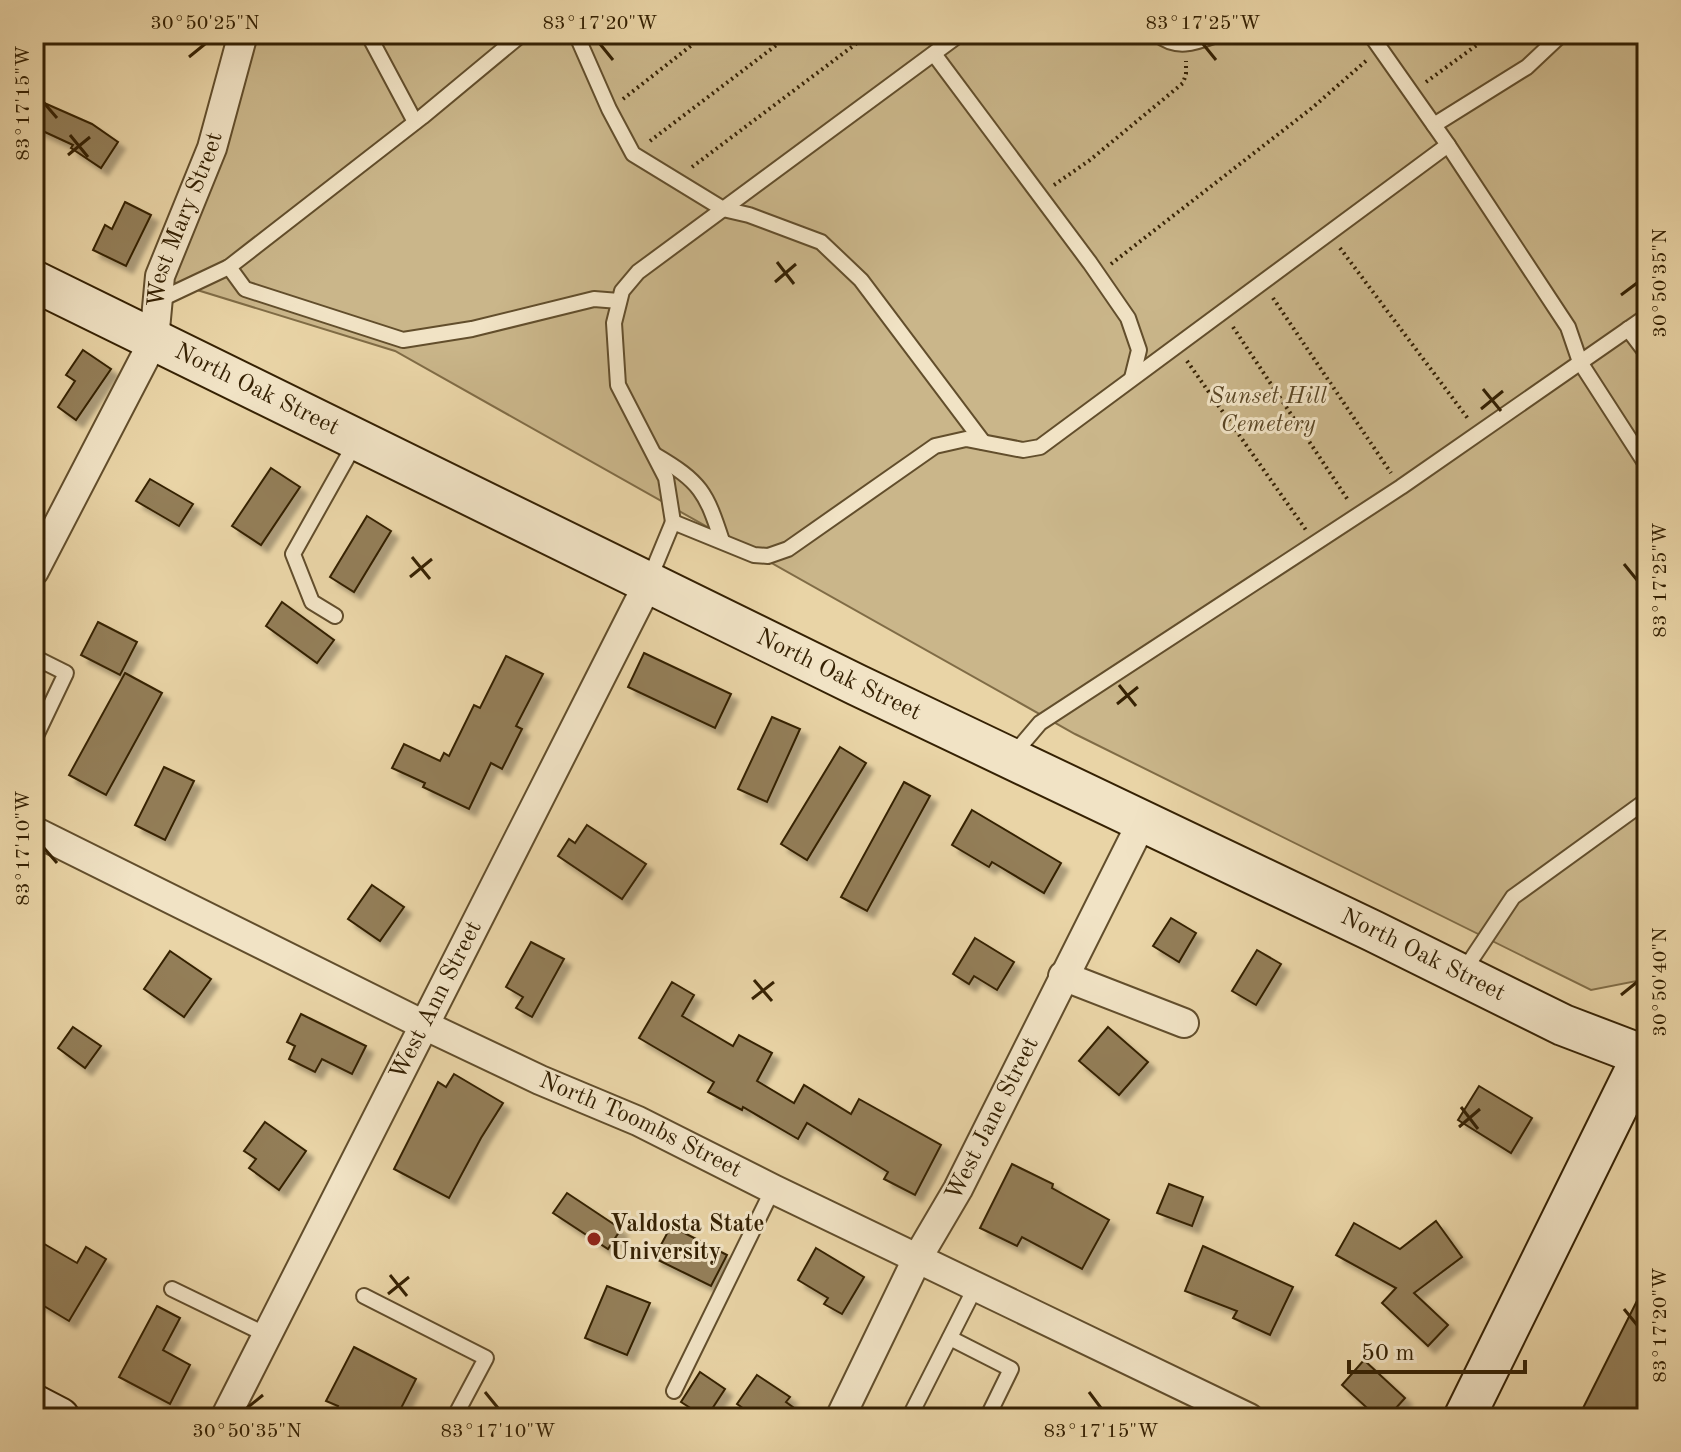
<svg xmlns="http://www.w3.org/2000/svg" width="1681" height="1452" viewBox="0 0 1681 1452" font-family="'Old Standard TT',serif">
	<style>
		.green { fill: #cab68a; stroke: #806c46; stroke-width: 2 }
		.building { fill: #937e58; stroke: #352103; stroke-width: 2; filter: url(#shadow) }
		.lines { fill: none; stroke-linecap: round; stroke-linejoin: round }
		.service-casing { stroke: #624e2c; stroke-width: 18 }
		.minor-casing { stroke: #624e2c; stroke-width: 32 }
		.secondary-casing { stroke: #352103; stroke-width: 44 }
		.path { stroke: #352103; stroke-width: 4; stroke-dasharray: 2 4; stroke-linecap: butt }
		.service { stroke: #f1e3c5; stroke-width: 14 }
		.minor { stroke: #f1e3c5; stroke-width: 28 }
		.secondary { stroke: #f1e3c5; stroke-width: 40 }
		.ticks { fill: none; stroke: #352103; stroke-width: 3 }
		.poi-dot { fill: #8f2418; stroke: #f1e3c5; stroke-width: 3 }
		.labels { text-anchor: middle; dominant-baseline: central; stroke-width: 6; stroke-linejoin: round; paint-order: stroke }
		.street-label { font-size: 24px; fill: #352103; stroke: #f1e3c5 }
		.park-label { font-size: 24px; font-style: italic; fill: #5a4625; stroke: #f1e3c5 }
		.poi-label { font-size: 24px; font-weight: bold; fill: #352103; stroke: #f1e3c5; text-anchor: start }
		.neatline { fill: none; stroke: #352103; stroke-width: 3 }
		.ticks-label { font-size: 20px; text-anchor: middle; fill: #352103 }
	</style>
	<defs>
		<filter id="shadow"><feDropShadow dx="7" dy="7" stdDeviation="2" flood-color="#0004"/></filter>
	</defs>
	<rect width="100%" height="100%" fill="#e9d4a6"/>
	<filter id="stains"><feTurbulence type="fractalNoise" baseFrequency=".0025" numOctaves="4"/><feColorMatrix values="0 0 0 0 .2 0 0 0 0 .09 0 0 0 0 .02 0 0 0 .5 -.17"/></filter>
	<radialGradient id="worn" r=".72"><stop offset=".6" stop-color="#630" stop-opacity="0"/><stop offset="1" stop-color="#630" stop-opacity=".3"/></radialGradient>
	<path class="green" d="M257,34H1647V979L1591,990L1075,734L395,351L168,281L227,136Z"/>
	<g class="building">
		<path d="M42,102L92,124L118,142L101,168L71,148L73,145L34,127V119Z"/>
		<path d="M125,202L151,215L126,266L93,250L105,225L112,229Z"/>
		<path d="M83,350L111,369L76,420L58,407L75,381L66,375Z"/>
		<path d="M271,468L300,487L261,545L232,526Z"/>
		<path d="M150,479L193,504L179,526L136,501Z"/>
		<path d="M367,516L391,531L354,592L330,577Z"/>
		<path d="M282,602L334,640L317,663L266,626Z"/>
		<path d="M98,622L137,642L120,675L81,655Z"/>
		<path d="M644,653L731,694L715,728L628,687Z"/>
		<path d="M506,656L543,674L516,726L522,729L502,769L491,763L469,809L423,787L425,783L392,768L404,744L440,761L444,753L449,756L474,705L480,708Z"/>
		<path d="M125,673L162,693L106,795L69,775Z"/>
		<path d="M772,717L800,729L767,802L738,789Z"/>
		<path d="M840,747L866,763L807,860L781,844Z"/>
		<path d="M164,767L194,781L165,840L135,825Z"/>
		<path d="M904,782L930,796L867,911L841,897Z"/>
		<path d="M972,810L1061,863L1044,893L992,862L989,867L952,845Z"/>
		<path d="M587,825L646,864L622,899L558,856L569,839L575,843Z"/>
		<path d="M372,885L404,907L380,941L348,919Z"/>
		<path d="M1171,918L1196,933L1179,962L1153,946Z"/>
		<path d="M975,938L1014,962L997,990L974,976L969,984L953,974Z"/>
		<path d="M531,942L564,959L532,1017L516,1008L523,997L506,987Z"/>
		<path d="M1257,950L1281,964L1256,1005L1232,991Z"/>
		<path d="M170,951L211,979L184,1017L144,989Z"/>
		<path d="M672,982L694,995L682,1016L733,1046L739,1035L772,1053L757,1081L794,1103L804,1085L851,1114L859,1099L941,1145L915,1195L884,1179L888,1172L807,1123L798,1139L743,1107L742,1110L708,1092L714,1082L639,1038Z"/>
		<path d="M301,1014L366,1046L352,1074L322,1059L315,1072L289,1059L295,1046L287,1042Z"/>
		<path d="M73,1027L101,1046L85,1068L58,1048Z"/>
		<path d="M1108,1027L1148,1062L1119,1095L1079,1061Z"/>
		<path d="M454,1074L503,1103L481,1138L449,1198L394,1169L438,1082L446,1087Z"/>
		<path d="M1479,1086L1532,1118L1511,1153L1458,1120Z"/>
		<path d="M265,1122L306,1151L279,1190L249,1168L256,1159L244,1151Z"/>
		<path d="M1012,1164L1053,1184L1052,1188L1109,1220L1082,1269L1022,1237L1017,1246L980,1228Z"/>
		<path d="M1169,1184L1203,1197L1192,1226L1157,1213Z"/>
		<path d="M567,1193L621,1229L608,1249L553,1213Z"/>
		<path d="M1436,1221L1462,1257L1414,1293L1448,1325L1428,1346L1382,1303L1396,1288L1336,1255L1354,1223L1400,1249Z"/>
		<path d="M671,1226L727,1255L711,1286L654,1258Z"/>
		<path d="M34,1238L77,1263L86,1247L106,1259L69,1321L34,1300Z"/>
		<path d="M1203,1246L1293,1287L1270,1335L1233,1318L1237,1311L1185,1291Z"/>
		<path d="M816,1248L864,1277L842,1314L824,1304L828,1298L798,1280Z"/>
		<path d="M1647,1281V1418H1578Z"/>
		<path d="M607,1286L650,1303L627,1355L585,1338Z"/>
		<path d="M157,1306L180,1318L163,1350L190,1365L170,1404L119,1377Z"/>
		<path d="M354,1347L416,1379L396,1418H351L336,1410L338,1406L326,1401Z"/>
		<path d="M1364,1360L1405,1398L1387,1418H1378L1342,1385Z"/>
		<path d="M700,1372L725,1389L706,1418L681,1402Z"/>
		<path d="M757,1375L790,1397L786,1402L808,1418H757L737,1404Z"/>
	</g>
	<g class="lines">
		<defs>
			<g id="service">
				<path d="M368,34L415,122"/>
				<path d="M576,34L609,109L633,154L723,209L749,215L821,242L861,280L983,442"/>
				<path d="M1157,34C1177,51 1197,42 1219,34"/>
				<path d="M934,54L1090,263L1128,318L1139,350L1132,378"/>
				<path d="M1434,125L1527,67L1562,34"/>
				<path d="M1448,145L1568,327L1580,362L1647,466"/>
				<path d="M229,267L245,289L403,340L472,329L594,299L619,301"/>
				<path d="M157,301L229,267L422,117L522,34"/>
				<path d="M1628,329L1647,354"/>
				<path d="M655,455C701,482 706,492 722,541"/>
				<path d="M673,522L666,478L618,385L614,323L622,291L638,272L960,34"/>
				<path d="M649,580L673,522L754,555L768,556L788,549L935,446L966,439L1023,450L1040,447L1448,145L1370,34"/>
				<path d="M335,616L312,602L293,554L357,440"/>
				<path d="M34,657L66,673L34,740"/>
				<path d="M1014,759L1023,743L1040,723L1401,487L1647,316"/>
				<path d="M1463,972L1513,897L1647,800"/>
				<path d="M172,1289L267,1335"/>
				<path d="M364,1296L486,1358L454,1418"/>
				<path d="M950,1338L1011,1369L987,1418"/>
				<path d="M674,1391L773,1189"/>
				<path d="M909,1418L976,1286"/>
			</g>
			<g id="minor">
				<path id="s1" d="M34,571L154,340L160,276L212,148L243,34"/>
				<path id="s2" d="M34,831L424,1025L540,1080L638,1121L773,1189L1249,1418"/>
				<path d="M1063,976L1184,1023"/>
				<path id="s3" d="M225,1418L649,582"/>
				<path id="s4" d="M840,1418L918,1257L958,1189L1143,820"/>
			</g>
			<g id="secondary">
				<path id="s5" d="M34,281L857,685L1373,931L1563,1025L1647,1057"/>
				<path d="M34,1405L59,1418"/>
				<path d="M1464,1418L1643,1055"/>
			</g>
		</defs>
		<use href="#service" class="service-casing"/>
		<use href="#minor" class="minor-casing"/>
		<use href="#secondary" class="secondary-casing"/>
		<g class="path">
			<path d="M600,42L611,34"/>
			<path d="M1426,82L1492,34"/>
			<path d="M623,99L706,34"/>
			<path d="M650,141L791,34"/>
			<path d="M692,167L869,34"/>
			<path d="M1054,185L1090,160L1183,83L1186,74V61"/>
			<path d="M1340,248L1469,420"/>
			<path d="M1111,264L1312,108L1367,60"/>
			<path d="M1273,298L1391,473"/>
			<path d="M1233,327L1348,500"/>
			<path d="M1187,361L1306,530"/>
		</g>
		<use href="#service" class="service"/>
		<use href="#minor" class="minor"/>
		<use href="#secondary" class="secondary"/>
	</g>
	<path class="ticks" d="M600,44L613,60M1203,44L1216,60M189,57L205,44M44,103L57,118M70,135L88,157M68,155L90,137M777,262L794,284M775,282L796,264M1621,295L1637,283M1483,389L1501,411M1481,409L1503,391M412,557L430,579M1624,564L1637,580M410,577L432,559M1119,685L1136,706M1117,704L1138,687M44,848L57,863M754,980L772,1001M1621,995L1637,982M752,999L774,982M1461,1107L1478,1129M1459,1127L1480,1109M390,1275L407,1296M388,1294L409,1277M1624,1309L1637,1325M485,1392L498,1408M1089,1392L1101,1408M247,1408L263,1395"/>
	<circle class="poi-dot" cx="594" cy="1239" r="8"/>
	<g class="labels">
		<g class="street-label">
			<text stroke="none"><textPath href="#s1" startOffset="386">West Mary Street</textPath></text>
			<text stroke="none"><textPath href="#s5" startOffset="248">North Oak Street</textPath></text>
			<text stroke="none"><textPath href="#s5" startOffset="896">North Oak Street</textPath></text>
			<text stroke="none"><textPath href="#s5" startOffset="1544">North Oak Street</textPath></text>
			<text stroke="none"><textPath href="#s3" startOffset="468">West Ann Street</textPath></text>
			<text stroke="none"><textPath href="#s4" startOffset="336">West Jane Street</textPath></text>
			<text stroke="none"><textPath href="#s2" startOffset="674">North Toombs Street</textPath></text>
		</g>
		<g class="park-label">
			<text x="1268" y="397">Sunset Hill<tspan x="1268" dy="28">Cemetery</tspan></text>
		</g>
		<g class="poi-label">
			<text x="610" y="1225">Valdosta State<tspan x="610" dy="28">University</tspan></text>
		</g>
	</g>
	<rect width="1681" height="1452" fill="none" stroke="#e9d4a6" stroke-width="88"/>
	<path d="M1349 1360v12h176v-12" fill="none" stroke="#352103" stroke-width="4"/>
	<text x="1361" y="1360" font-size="24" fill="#352103" stroke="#f1e3c5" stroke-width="6" paint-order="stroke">50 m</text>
	<rect x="44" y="44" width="1593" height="1364" class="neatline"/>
	<g class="ticks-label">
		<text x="205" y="29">30°50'25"N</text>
		<text x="600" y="29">83°17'20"W</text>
		<text x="1203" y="29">83°17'25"W</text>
		<text transform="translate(22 103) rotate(-90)" y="7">83°17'15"W</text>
		<text transform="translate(1659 283) rotate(-90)" y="7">30°50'35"N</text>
		<text transform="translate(1659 580) rotate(-90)" y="7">83°17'25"W</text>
		<text transform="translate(22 848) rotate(-90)" y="7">83°17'10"W</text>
		<text transform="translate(1659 982) rotate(-90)" y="7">30°50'40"N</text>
		<text transform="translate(1659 1325) rotate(-90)" y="7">83°17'20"W</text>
		<text x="247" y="1437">30°50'35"N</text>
		<text x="498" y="1437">83°17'10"W</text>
		<text x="1101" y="1437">83°17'15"W</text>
	</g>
	<rect width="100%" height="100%" filter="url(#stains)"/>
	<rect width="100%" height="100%" fill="url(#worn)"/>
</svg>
